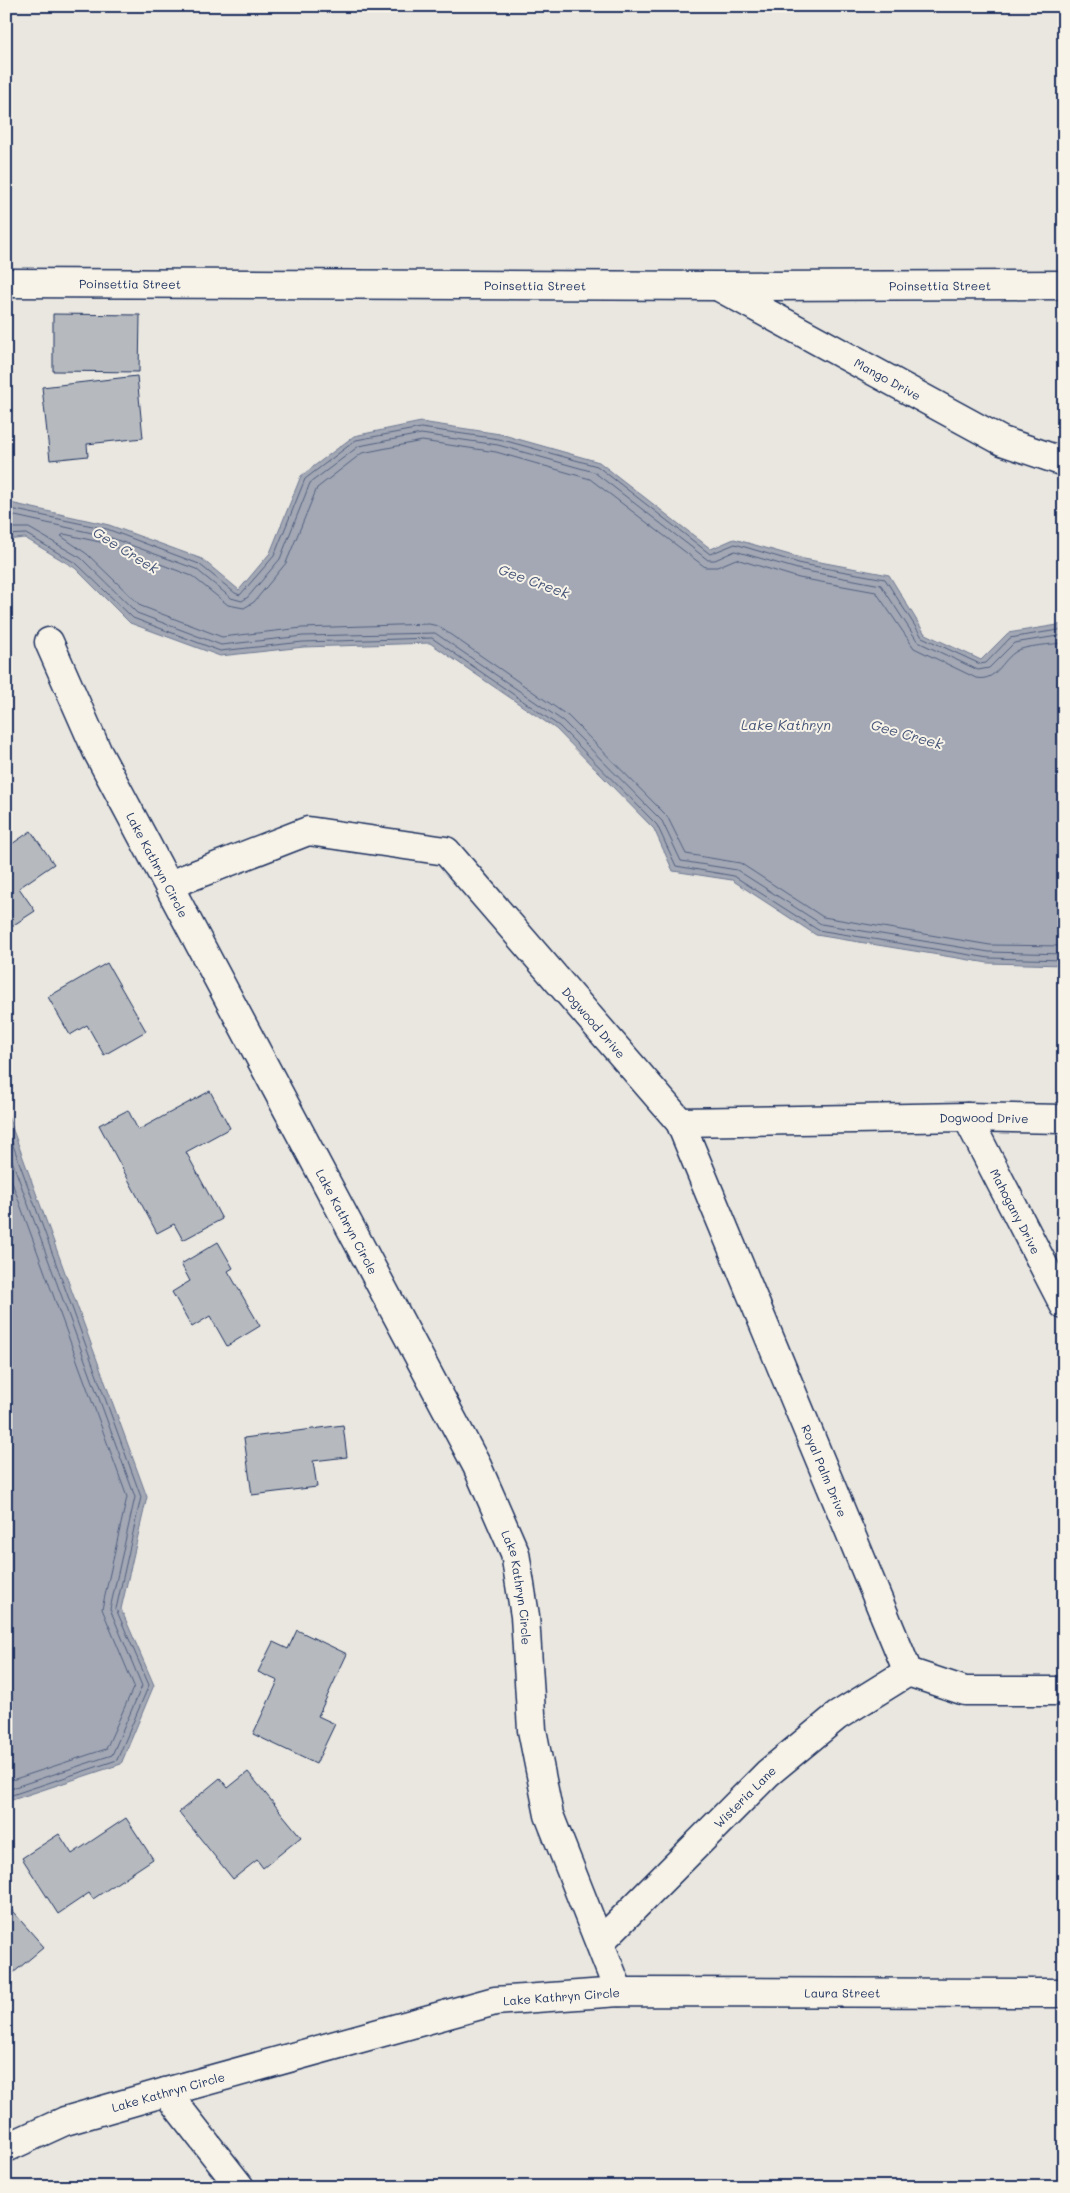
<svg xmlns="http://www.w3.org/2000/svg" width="1070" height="2193" viewBox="0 0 1070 2193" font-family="Mali,sans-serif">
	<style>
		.water { fill: #a3a8b4; stroke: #6d7892 }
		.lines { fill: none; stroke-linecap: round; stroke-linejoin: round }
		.shore { stroke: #515f80; stroke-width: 1 }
		.building { fill: #b6babf; stroke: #1b2f5e }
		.minor-casing { stroke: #1b2f5e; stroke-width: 31 }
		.minor { stroke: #f7f3e8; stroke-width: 28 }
		.labels { text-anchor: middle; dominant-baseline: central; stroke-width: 4; stroke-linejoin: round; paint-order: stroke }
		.street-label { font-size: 12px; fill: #1b2f5e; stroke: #f7f3e8 }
		.water-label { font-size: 14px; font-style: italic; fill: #445378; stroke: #f7f3e8 }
	</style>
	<rect width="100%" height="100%" fill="#eae7e0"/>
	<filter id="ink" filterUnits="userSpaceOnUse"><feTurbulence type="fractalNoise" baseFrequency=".02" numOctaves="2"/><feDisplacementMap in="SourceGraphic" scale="10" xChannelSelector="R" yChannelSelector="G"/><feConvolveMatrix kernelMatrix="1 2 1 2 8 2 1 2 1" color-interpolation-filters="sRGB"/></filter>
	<g filter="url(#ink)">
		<g class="water">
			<path d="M421,422L500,434L599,462L711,549L734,539L804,559L889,575L925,634L981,660L1008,633L1064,624V965L988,963L816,935L732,880L673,871L654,829L556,729L430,643L304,647L220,656L130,623L75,568L25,538L6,540V502L109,525L202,559L239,590L270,553L301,476L354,436Z"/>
			<path d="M6,1111L147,1497L121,1609L154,1685L121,1764L6,1802Z"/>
		</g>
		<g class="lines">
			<g class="shore">
				<path d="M6,508L107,529L199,564L235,593L240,595L274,556L305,479L356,440L421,428L499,439L597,466L710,554L735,544L802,564L885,579L922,637L980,664L986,663L1010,638L1064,629"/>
				<path d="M6,514L106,536L196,569L231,598L242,601L248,597L280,559L310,483L359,446L421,434L498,445L594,472L708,560H715L735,551L801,570L881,585L918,642L978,670L989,668L1014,643L1064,635"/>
				<path d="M6,528H29L81,558L137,613L221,645L303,636L435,633L563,721L662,821L681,861L737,870L821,924L989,952L1064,954"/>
				<path d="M6,535L26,534L77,564L133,618L220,651L303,642L432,638L559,726L657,825L676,866L734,876L818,930L989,958L1064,960"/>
				<path d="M1064,643C1054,644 1024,646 1017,651C1001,660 997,682 976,678L914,648L876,592L799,578L736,559L717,567H705L590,479L496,452L422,441L362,453L317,488L286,563L254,602L244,608L228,605L192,576L104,543L64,534L61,536L87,554L141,606L222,637L302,628L429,624L438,626L568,716L667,816L686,854L740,863L823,917L990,945L1064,946"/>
				<path d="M6,1126L141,1497L116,1609L149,1685L117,1760L6,1797"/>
				<path d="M6,1144L135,1497L110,1609L142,1686L112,1755L6,1790"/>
				<path d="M6,1166L127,1497L102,1609L134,1686L106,1749L6,1782"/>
			</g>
		</g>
		<g class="building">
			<path d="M53,314L140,315L139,372L53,371Z"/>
			<path d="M137,376L143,438L87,444L88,456L50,460L42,387Z"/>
			<path d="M31,831L54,864L19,888L35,911L6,930V848Z"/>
			<path d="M107,963L146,1031L104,1055L87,1025L70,1035L48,997Z"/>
			<path d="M210,1091L230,1128L186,1152L222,1219L183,1240L174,1224L157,1233L99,1125L128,1110L138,1130Z"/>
			<path d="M218,1242L233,1268L228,1271L260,1326L227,1346L210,1316L192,1327L172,1292L190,1281L181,1264Z"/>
			<path d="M343,1425L347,1457L313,1461L317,1487L252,1495L244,1438Z"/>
			<path d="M297,1630L347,1654L318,1716L335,1724L316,1764L253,1734L278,1681L258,1672L273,1642L288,1649Z"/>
			<path d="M248,1772L301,1837L263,1868L257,1860L233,1879L179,1812L220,1778L228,1788Z"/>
			<path d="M126,1818L153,1859L93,1899L89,1893L58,1914L22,1858L59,1834L72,1854Z"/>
			<path d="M6,1904L44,1947L6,1979Z"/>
		</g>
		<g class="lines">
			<defs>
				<g id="minor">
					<path id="s1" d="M6,283L718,286L1064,285"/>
					<path id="s2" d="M719,287L1002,441L1064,462"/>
					<path id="s3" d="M49,642L97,751L477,1466L515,1553L525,1616L532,1730L549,1815L619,1992"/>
					<path id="s4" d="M169,885L308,831L446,851L680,1122L908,1672L965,1691H1064"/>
					<path id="s5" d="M967,1117L1064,1305"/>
					<path id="s6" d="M680,1122L967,1117L1064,1119"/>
					<path id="s7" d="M600,1942L768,1773L837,1716L908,1672"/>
					<path d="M166,2092L240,2187"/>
					<path id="s8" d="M6,2148L65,2121L166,2092L495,2001L619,1992L1064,1993"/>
				</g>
			</defs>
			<use href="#minor" class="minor-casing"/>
			<use href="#minor" class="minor"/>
		</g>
	</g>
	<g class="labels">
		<g class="street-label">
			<text stroke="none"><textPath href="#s1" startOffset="124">Poinsettia Street</textPath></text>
			<text stroke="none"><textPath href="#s1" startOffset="529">Poinsettia Street</textPath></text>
			<text stroke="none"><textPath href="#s1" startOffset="934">Poinsettia Street</textPath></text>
			<text stroke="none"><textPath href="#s2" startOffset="192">Mango Drive</textPath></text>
			<text stroke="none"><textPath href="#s3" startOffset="248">Lake Kathryn Circle</textPath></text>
			<text stroke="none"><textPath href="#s4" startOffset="515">Dogwood Drive</textPath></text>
			<text stroke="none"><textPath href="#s6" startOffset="304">Dogwood Drive</textPath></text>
			<text stroke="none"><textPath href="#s5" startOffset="106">Mahogany Drive</textPath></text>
			<text stroke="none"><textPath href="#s3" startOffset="652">Lake Kathryn Circle</textPath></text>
			<text stroke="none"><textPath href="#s4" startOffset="1024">Royal Palm Drive</textPath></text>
			<text stroke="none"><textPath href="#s3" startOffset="1058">Lake Kathryn Circle</textPath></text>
			<text stroke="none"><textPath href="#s7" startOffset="205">Wisteria Lane</textPath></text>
			<text stroke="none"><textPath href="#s8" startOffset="859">Laura Street</textPath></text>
			<text stroke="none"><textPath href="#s8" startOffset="578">Lake Kathryn Circle</textPath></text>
			<text stroke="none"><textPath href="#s8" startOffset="172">Lake Kathryn Circle</textPath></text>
		</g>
		<g class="water-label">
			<text transform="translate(126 550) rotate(32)">Gee Creek</text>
			<text transform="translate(534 581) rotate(20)">Gee Creek</text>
			<text x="786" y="724">Lake Kathryn</text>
			<text transform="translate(907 734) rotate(16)">Gee Creek</text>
		</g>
	</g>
	<rect width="1070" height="2193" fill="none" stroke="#f7f3e8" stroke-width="25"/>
	<rect x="12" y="12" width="1045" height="2168" fill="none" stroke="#1b2f5e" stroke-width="2" filter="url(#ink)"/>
</svg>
